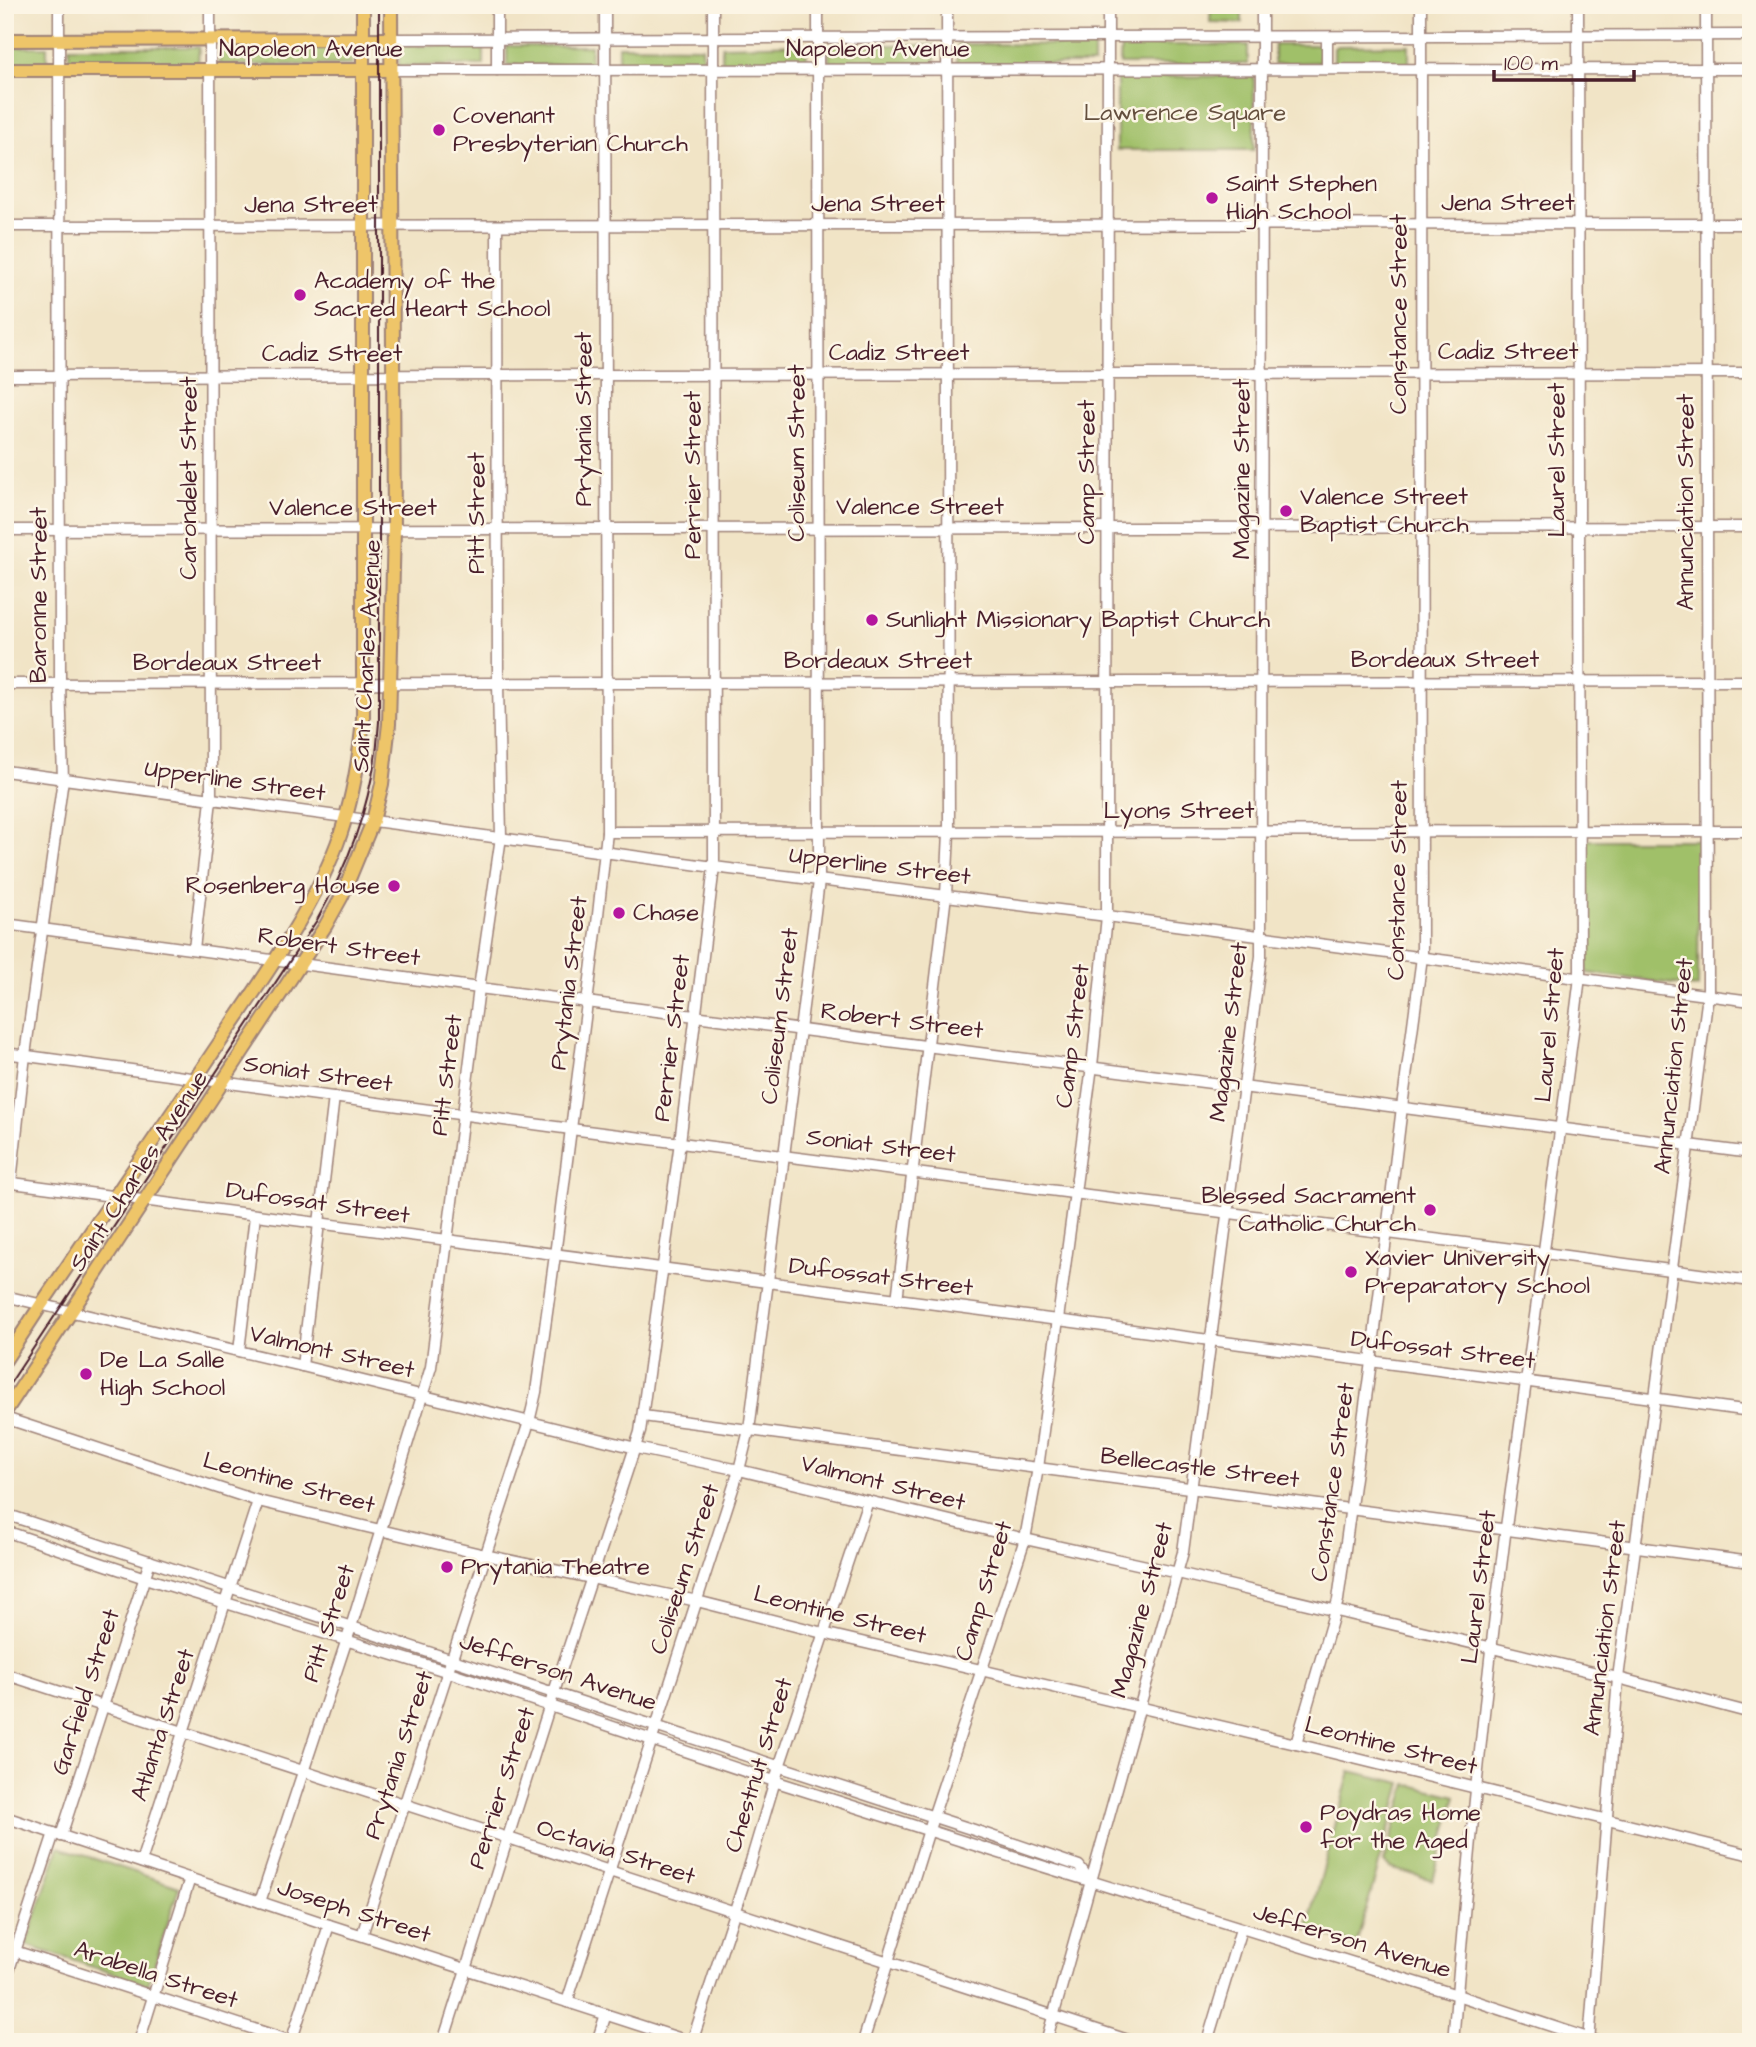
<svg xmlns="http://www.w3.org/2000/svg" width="1756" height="2047" viewBox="0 0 1756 2047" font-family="'Architects Daughter',sans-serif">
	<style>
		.green { fill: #a0c069; stroke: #75704a; stroke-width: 2 }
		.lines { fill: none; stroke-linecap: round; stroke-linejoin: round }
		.minor-casing { stroke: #9e8278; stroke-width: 13 }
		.major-casing { stroke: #9e8278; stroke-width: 16 }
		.minor { stroke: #fff; stroke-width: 10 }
		.major { stroke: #eec569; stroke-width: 12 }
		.tram { stroke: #4a1f2b; stroke-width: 2 }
		.poi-dot { fill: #b5179e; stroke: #fcf5e5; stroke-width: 2.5 }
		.labels { text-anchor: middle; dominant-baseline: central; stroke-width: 5; stroke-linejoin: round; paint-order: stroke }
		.street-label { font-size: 24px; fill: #4a1f2b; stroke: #fcf5e5 }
		.park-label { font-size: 24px; fill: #644f3e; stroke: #fcf5e5 }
		.poi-label { font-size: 24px; fill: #4a1f2b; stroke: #fcf5e5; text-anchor: start }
	</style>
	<rect width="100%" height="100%" fill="#fcf5e5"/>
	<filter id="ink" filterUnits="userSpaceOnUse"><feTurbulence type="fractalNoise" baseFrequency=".0143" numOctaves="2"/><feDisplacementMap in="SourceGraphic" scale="14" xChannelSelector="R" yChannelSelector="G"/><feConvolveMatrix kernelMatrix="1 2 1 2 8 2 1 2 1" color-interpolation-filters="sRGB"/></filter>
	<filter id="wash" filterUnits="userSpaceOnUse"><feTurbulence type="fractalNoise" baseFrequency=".00686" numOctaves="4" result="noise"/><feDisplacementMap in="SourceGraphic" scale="28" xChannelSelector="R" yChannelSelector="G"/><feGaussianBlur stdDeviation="1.57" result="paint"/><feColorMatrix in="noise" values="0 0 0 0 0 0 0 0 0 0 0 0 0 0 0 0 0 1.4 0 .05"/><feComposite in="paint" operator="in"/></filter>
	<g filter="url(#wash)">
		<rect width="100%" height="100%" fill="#f1e4c6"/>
		<g class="green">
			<path d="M1211,5H1242V23L1210,22Z"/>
			<path d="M806,44L807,65H722V46Z"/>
			<path d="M958,44L1094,45V64H957Z"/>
			<path d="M829,45H936L935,64H829Z"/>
			<path d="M1121,45H1248V64H1120Z"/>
			<path d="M1274,45H1318L1320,48V62L1274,64Z"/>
			<path d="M1409,45V64H1336L1334,62V48L1337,46Z"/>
			<path d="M352,46V65H219L220,47Z"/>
			<path d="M399,46H484V65L399,66Z"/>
			<path d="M507,46H591L590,65H507Z"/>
			<path d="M618,46L702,47L703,65H618Z"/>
			<path d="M5,47H47V65L5,66Z"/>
			<path d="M69,47H199L198,66L69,65Z"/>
			<path d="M1254,76V150H1117V77Z"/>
			<path d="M1586,840H1699L1698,987L1587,973Z"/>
			<path d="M1350,1771L1402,1783L1356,1945L1307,1929Z"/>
			<path d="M1407,1784L1456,1796L1433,1880L1390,1868L1384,1863Z"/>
			<path d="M59,1847L179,1887L148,1985L26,1945Z"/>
		</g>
	</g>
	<g filter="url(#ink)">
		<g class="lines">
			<defs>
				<g id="minor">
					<path d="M497,5V70"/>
					<path d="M391,39L1751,35"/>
					<path d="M1327,69V37"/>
					<path d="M391,70L1751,69"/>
					<path d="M5,226L1751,224"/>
					<path d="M5,376L1751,373"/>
					<path d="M5,530L1751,527"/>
					<path d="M5,684L1751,681"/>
					<path d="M5,771L714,867L1107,916L1751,1001"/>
					<path d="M607,832L1751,831"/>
					<path d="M5,924L479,988L1751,1153"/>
					<path d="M194,949L211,800L210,5"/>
					<path d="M5,1053L571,1129L1544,1253L1751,1281"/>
					<path d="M5,1182L1751,1411"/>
					<path d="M11,1182L25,1055L63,779L60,684L59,5"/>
					<path d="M5,1296L302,1366L636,1448L739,1470L1025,1539L1178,1573L1618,1678L1751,1713"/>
					<path d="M897,1300L946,895L949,832L947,5"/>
					<path d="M239,1351L255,1216"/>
					<path d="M302,1366L334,1097"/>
					<path d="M643,1416L1751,1562"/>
					<path d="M5,1418L258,1501L485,1555L697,1601L823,1633L1296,1744L1751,1855"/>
					<path d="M5,1514L974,1830L1079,1866L1090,1881"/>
					<path d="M5,1531L145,1578L449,1672L774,1781L990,1850L1457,1995L1600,2042"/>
					<path d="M5,1674L1134,2042"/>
					<path d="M1296,1744L1338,1600L1371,1362L1402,1107L1422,957L1421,5"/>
					<path d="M5,1817L329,1925L691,2042"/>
					<path d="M61,1836L150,1561"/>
					<path d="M141,1862L258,1501"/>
					<path d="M260,1902L351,1627L431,1367L479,988L501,837L498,683L497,226"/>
					<path d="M362,1935L529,1422L536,1392L555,1255L597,924L607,832L605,5"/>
					<path d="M5,1948L294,2042"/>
					<path d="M5,1982L54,1833"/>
					<path d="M567,2002L739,1470L749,1430L819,881L818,5"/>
					<path d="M139,2042L190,1878"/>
					<path d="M291,2042L329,1925"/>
					<path d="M443,2042L554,1692L640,1432L680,1142L714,867L713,5"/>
					<path d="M597,2042L606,2014"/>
					<path d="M692,2042L751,1861L779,1767L868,1501"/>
					<path d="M863,2042L933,1817L1025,1539L1038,1468L1092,1066L1107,916L1108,5"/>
					<path d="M1046,2042L1183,1552L1261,956L1262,5"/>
					<path d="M1207,2042L1241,1929"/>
					<path d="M1453,2042C1467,1870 1484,1698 1506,1527C1531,1344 1557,1161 1580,977L1578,5"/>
					<path d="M1589,2042L1618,1678L1708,995L1706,5"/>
				</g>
				<g id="major">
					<path d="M5,40L391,39"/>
					<path d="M5,70H391"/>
					<path d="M5,1360L41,1305C96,1224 151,1144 206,1063C251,995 308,920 337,844C352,804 359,762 363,719V5"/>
					<path d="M5,1412L326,925L342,896L373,821L382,784L389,724L394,529L391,5"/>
				</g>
			</defs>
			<use href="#minor" class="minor-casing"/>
			<use href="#major" class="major-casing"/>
			<use href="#minor" class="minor"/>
			<use href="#major" class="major"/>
			<path class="tram" d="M5,1391L317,920C351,860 375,792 379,722V5"/>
		</g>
	</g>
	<g class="poi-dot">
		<circle cx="439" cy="130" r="7"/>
		<circle cx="1212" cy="198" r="7"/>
		<circle cx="300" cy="295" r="7"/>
		<circle cx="1286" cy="511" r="7"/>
		<circle cx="872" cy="620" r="7"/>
		<circle cx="394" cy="886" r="7"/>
		<circle cx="619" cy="913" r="7"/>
		<circle cx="1430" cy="1210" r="7"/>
		<circle cx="1351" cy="1272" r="7"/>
		<circle cx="86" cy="1374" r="7"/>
		<circle cx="447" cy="1567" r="7"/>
		<circle cx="1306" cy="1827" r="7"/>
	</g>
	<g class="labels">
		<g class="street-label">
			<text x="311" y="49">Napoleon Avenue</text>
			<text x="878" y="49">Napoleon Avenue</text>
			<text x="1508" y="203">Jena Street</text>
			<text x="878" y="204">Jena Street</text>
			<text x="311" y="205">Jena Street</text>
			<text transform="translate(1399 314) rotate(-90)">Constance Street</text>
			<text x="1508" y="352">Cadiz Street</text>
			<text x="899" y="353">Cadiz Street</text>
			<text x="332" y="354">Cadiz Street</text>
			<text transform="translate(584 419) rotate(-90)">Prytania Street</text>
			<text transform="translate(797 453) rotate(-90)">Coliseum Street</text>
			<text transform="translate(1557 460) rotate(-90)">Laurel Street</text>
			<text transform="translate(1242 469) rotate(-90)">Magazine Street</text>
			<text transform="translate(1087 472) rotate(-90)">Camp Street</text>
			<text transform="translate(693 475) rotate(-90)">Perrier Street</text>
			<text transform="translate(189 478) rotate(-90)">Carondelet Street</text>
			<text transform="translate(1686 502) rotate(-90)">Annunciation Street</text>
			<text x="920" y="507">Valence Street</text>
			<text x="353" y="508">Valence Street</text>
			<text transform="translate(477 513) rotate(-90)">Pitt Street</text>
			<text transform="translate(39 595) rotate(-90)">Baronne Street</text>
			<text transform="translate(367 656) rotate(-87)">Saint Charles Avenue</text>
			<text x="1445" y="660">Bordeaux Street</text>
			<text x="878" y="661">Bordeaux Street</text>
			<text x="227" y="663">Bordeaux Street</text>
			<text transform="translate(235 781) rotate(8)">Upperline Street</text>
			<text x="1179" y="811">Lyons Street</text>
			<text transform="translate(880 866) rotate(7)">Upperline Street</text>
			<text transform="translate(1398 880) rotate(-89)">Constance Street</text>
			<text transform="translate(339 947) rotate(8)">Robert Street</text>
			<text transform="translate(569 983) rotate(-83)">Prytania Street</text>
			<text transform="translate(780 1016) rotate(-83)">Coliseum Street</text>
			<text transform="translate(902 1021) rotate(7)">Robert Street</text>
			<text transform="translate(1550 1025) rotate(-85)">Laurel Street</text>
			<text transform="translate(1229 1032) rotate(-83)">Magazine Street</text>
			<text transform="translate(1073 1036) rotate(-83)">Camp Street</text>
			<text transform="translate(672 1038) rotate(-83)">Perrier Street</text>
			<text transform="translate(1674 1066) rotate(-84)">Annunciation Street</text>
			<text transform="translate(318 1074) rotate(8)">Soniat Street</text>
			<text transform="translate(447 1075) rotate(-83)">Pitt Street</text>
			<text transform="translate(881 1146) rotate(7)">Soniat Street</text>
			<text transform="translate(139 1171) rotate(-57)">Saint Charles Avenue</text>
			<text transform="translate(318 1203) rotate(8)">Dufossat Street</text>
			<text transform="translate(881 1277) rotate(7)">Dufossat Street</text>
			<text transform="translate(1443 1350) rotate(7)">Dufossat Street</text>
			<text transform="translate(332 1352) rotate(13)">Valmont Street</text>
			<text transform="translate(1200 1468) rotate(7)">Bellecastle Street</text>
			<text transform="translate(1333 1482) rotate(-82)">Constance Street</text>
			<text transform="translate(289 1483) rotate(15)">Leontine Street</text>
			<text transform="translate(883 1483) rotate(14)">Valmont Street</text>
			<text transform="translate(685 1569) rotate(-72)">Coliseum Street</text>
			<text transform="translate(1479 1587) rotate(-83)">Laurel Street</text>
			<text transform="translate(984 1591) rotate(-73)">Camp Street</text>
			<text transform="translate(1142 1610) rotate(-75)">Magazine Street</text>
			<text transform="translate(840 1615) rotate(14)">Leontine Street</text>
			<text transform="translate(329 1623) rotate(-72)">Pitt Street</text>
			<text transform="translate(1605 1628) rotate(-83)">Annunciation Street</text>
			<text transform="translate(558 1672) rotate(18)">Jefferson Avenue</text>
			<text transform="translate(86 1692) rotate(-72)">Garfield Street</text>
			<text transform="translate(163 1725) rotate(-72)">Atlanta Street</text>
			<text transform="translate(1391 1746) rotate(14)">Leontine Street</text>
			<text transform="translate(399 1755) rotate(-72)">Prytania Street</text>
			<text transform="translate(759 1765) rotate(-73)">Chestnut Street</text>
			<text transform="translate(502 1788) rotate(-72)">Perrier Street</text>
			<text transform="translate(616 1852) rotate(18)">Octavia Street</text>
			<text transform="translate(354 1911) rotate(18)">Joseph Street</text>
			<text transform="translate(1352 1941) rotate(17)">Jefferson Avenue</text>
			<text transform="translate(156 1975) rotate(18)">Arabella Street</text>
		</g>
		<g class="park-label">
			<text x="1185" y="113">Lawrence Square</text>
		</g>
		<g class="poi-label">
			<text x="453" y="116">Covenant<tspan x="453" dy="28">Presbyterian Church</tspan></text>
			<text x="1226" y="184">Saint Stephen<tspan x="1226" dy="28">High School</tspan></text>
			<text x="314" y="281">Academy of the<tspan x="314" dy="28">Sacred Heart School</tspan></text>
			<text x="1300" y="497">Valence Street<tspan x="1300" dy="28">Baptist Church</tspan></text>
			<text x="886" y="620">Sunlight Missionary Baptist Church</text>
			<text x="380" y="886" text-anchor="end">Rosenberg House</text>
			<text x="633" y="913">Chase</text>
			<text x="1416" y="1196" text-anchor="end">Blessed Sacrament<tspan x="1416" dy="28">Catholic Church</tspan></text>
			<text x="1365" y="1258">Xavier University<tspan x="1365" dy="28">Preparatory School</tspan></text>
			<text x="100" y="1360">De La Salle<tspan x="100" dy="28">High School</tspan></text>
			<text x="461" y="1567">Prytania Theatre</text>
			<text x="1320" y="1813">Poydras Home<tspan x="1320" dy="28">for the Aged</tspan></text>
		</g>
	</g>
	<rect width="1756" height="2047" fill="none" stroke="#fcf5e5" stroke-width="28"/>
	<path d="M1494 70v10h140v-10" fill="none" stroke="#4a1f2b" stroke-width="3.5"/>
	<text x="1504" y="70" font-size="21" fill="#4a1f2b" stroke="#fcf5e5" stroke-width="5" paint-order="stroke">100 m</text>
</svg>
